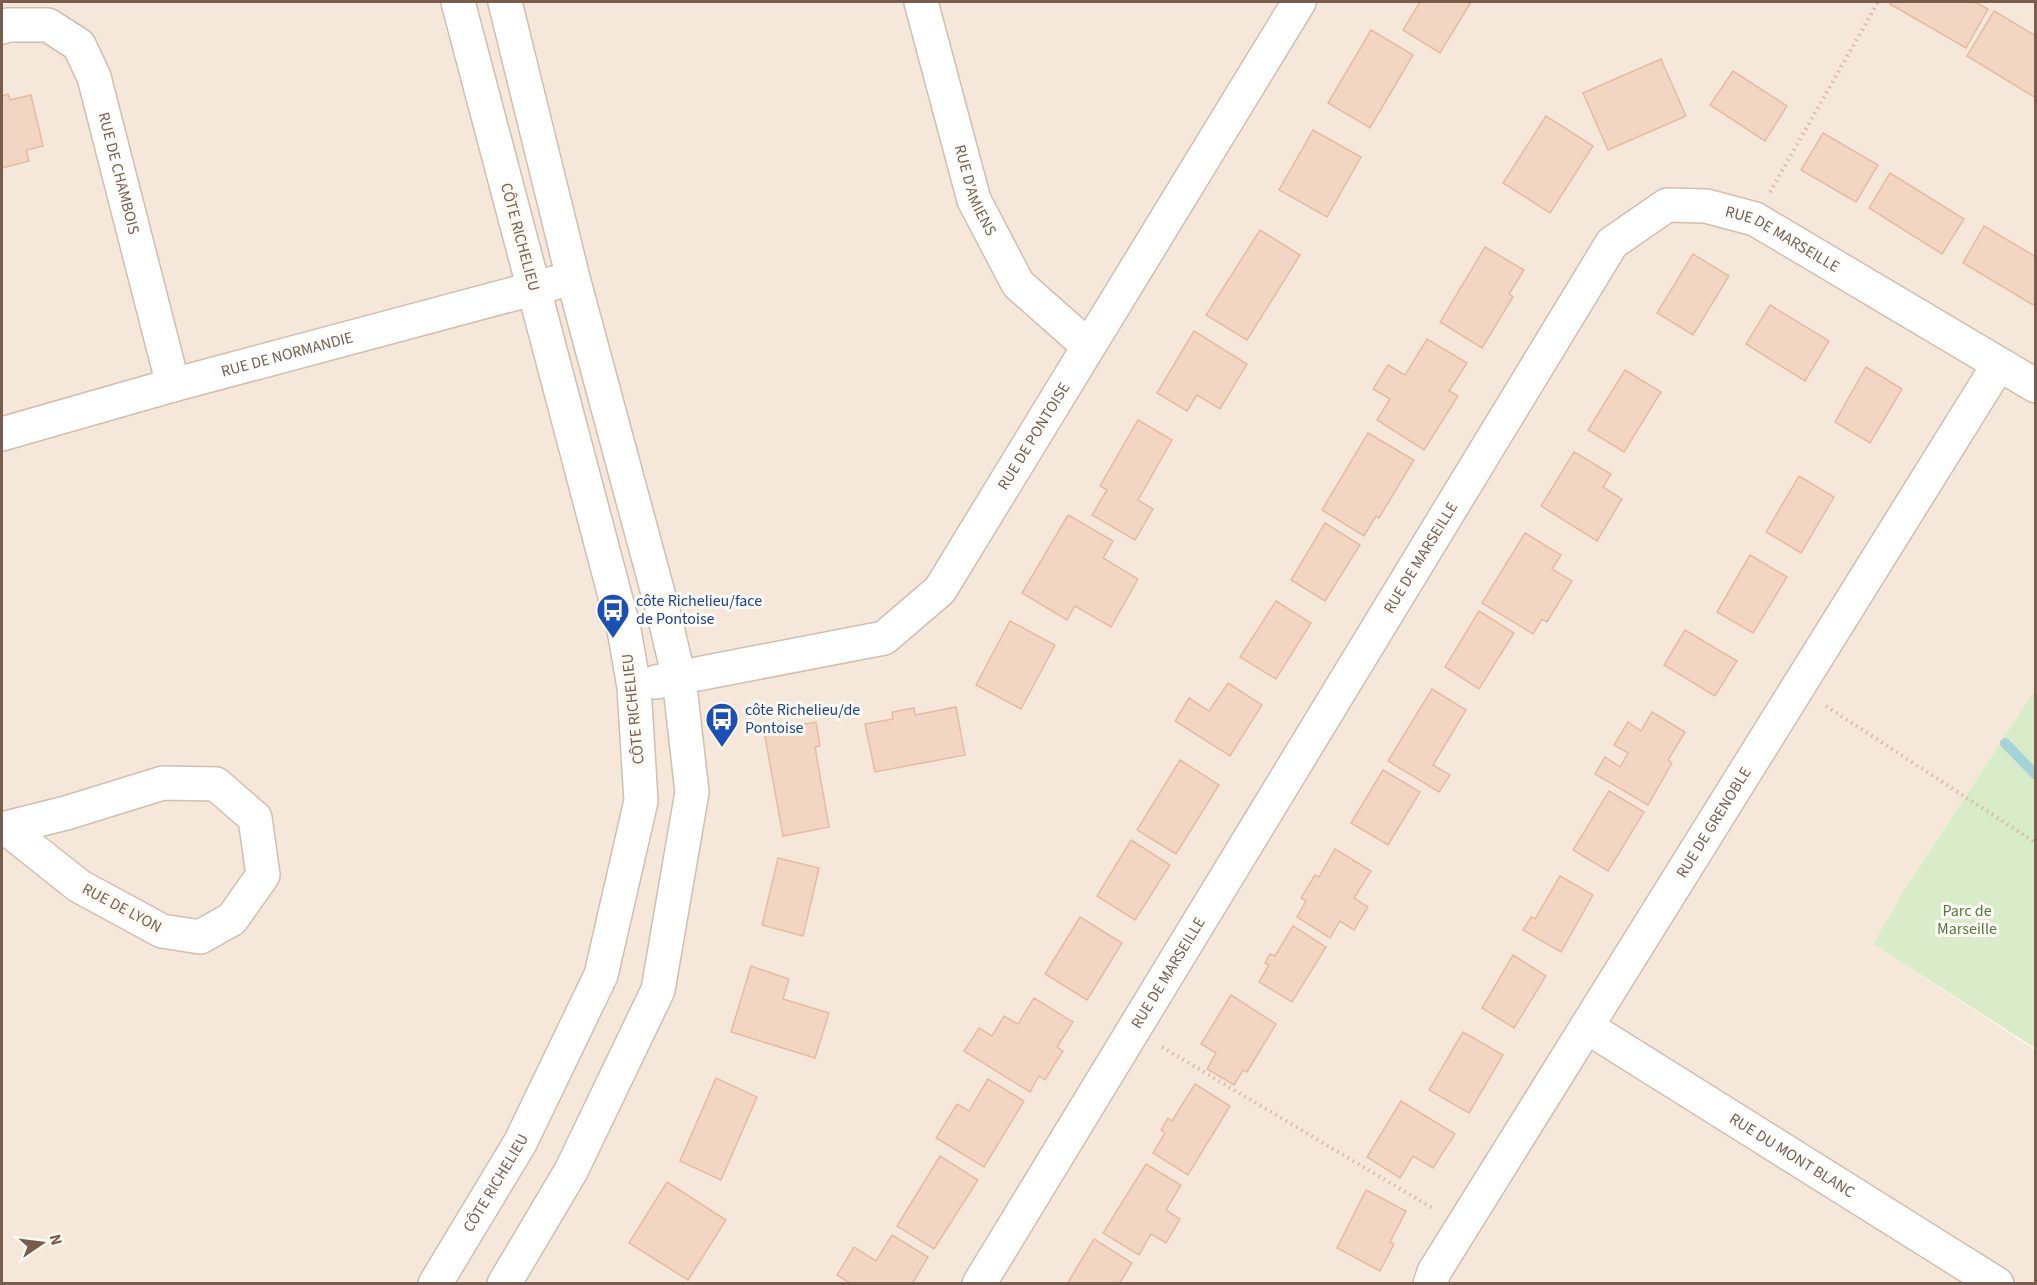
<svg xmlns="http://www.w3.org/2000/svg" width="2037" height="1285" viewBox="0 0 2037 1285" font-family="'Source Sans 3',sans-serif">
	<style>
		.residential { fill: #f5e8da }
		.green { fill: #d8ecc9 }
		.lines { fill: none; stroke-linecap: round; stroke-linejoin: round }
		.stream { stroke: #a5d3da; stroke-width: 10 }
		.building { fill: #f3d5c3; stroke: #e6bba3; stroke-width: 1.5 }
		.minor-casing { stroke: #d1beb0; stroke-width: 36 }
		.path { stroke: #d9b8a5; stroke-width: 4; stroke-dasharray: 1.5 4.5; stroke-linecap: butt }
		.minor { stroke: #fff; stroke-width: 33 }
		.labels { text-anchor: middle; dominant-baseline: central; stroke-width: 6; stroke-linejoin: round; paint-order: stroke }
		.street-label { font-size: 16px; fill: #7a5c4d; stroke: #fffaf3 }
		.transit-label { font-size: 16px; fill: #164399; stroke: #fffaf3; text-anchor: start }
		.park-label { font-size: 16px; fill: #537a41; stroke: #fffaf3 }
	</style>
	<rect width="100%" height="100%" fill="#fdf6ec"/>
	<path class="residential" d="M2,2H2035V690L1903,892L1873,944L2035,1050V1283L2,1284Z"/>
	<path class="green" d="M2035,690V1048L1873,944L1903,892Z"/>
	<g class="lines">
		<path class="stream" d="M2005,743L2036,775"/>
	</g>
	<g class="building">
		<path d="M1420,2H1471L1440,53L1403,30Z"/>
		<path d="M1892,2H1975L1988,9L1966,48L1890,4Z"/>
		<path d="M1994,11L2036,36V98L1967,56Z"/>
		<path d="M1371,30L1413,55L1370,128L1328,103Z"/>
		<path d="M1661,59L1686,116L1608,150L1583,93Z"/>
		<path d="M1733,71L1787,106L1765,141L1710,105Z"/>
		<path d="M8,94L10,100L31,95L43,146L26,150L29,161L2,168V96Z"/>
		<path d="M1546,116L1593,146L1550,213L1503,183Z"/>
		<path d="M1313,130L1361,157L1327,217L1279,190Z"/>
		<path d="M1823,133L1878,165L1856,202L1801,170Z"/>
		<path d="M1890,173L1964,219L1942,254L1869,208Z"/>
		<path d="M1984,226L2036,257V301L2033,305L1963,263Z"/>
		<path d="M1260,230L1300,255L1247,340L1206,315Z"/>
		<path d="M1485,247L1524,270L1509,294L1513,297L1482,348L1440,322Z"/>
		<path d="M1693,254L1729,276L1693,335L1657,313Z"/>
		<path d="M1770,305L1829,341L1805,381L1746,344Z"/>
		<path d="M1194,331L1247,364L1220,409L1197,395L1187,411L1157,393Z"/>
		<path d="M1427,339L1467,363L1449,391L1458,396L1424,450L1377,420L1390,399L1373,389L1388,365L1405,375Z"/>
		<path d="M1866,367L1902,389L1870,443L1835,422Z"/>
		<path d="M1625,370L1661,392L1624,452L1588,430Z"/>
		<path d="M1138,420L1172,440L1138,500L1153,509L1135,540L1092,515L1107,490L1100,486Z"/>
		<path d="M1368,433L1414,460L1379,518L1376,516L1364,536L1322,510Z"/>
		<path d="M1574,452L1611,474L1603,487L1622,499L1597,541L1541,506Z"/>
		<path d="M1799,476L1834,497L1801,553L1766,532Z"/>
		<path d="M1068,515L1113,541L1103,558L1138,579L1111,627L1075,606L1067,620L1022,593Z"/>
		<path d="M1325,523L1360,545L1325,601L1291,580Z"/>
		<path d="M1525,533L1561,555L1552,569L1572,581L1547,622L1542,619L1533,634L1482,603Z"/>
		<path d="M1750,555L1787,577L1753,633L1717,612Z"/>
		<path d="M1276,601L1311,623L1276,679L1240,657Z"/>
		<path d="M1479,611L1514,633L1479,689L1445,667Z"/>
		<path d="M1010,621L1055,645L1021,709L976,685Z"/>
		<path d="M1685,630L1737,661L1715,696L1664,665Z"/>
		<path d="M1228,683L1262,705L1230,756L1175,721L1189,698L1209,711Z"/>
		<path d="M1432,689L1466,710L1433,765L1450,775L1439,792L1388,761Z"/>
		<path d="M956,707L965,755L875,772L865,724L893,719L892,712L914,708L915,715Z"/>
		<path d="M1652,712L1685,732L1668,760L1672,763L1648,805L1595,774L1605,757L1620,767L1628,753L1614,745L1628,722L1641,731Z"/>
		<path d="M816,722L820,746L815,747L829,827L783,836L764,731Z"/>
		<path d="M1180,760L1219,785L1176,854L1137,830Z"/>
		<path d="M1383,770L1420,792L1388,845L1351,823Z"/>
		<path d="M1609,791L1644,812L1608,871L1573,850Z"/>
		<path d="M1131,840L1170,865L1135,920L1097,896Z"/>
		<path d="M1335,849L1371,871L1354,898L1368,907L1354,930L1340,921L1330,938L1297,917L1306,901L1301,898L1315,875L1319,877Z"/>
		<path d="M778,858L819,868L803,936L762,925Z"/>
		<path d="M1560,876L1593,895L1561,952L1523,930L1531,917L1535,919Z"/>
		<path d="M1080,917L1122,943L1087,1000L1045,974Z"/>
		<path d="M1293,926L1326,947L1292,1002L1259,982L1269,965L1265,963L1270,954L1275,956Z"/>
		<path d="M1513,955L1546,976L1514,1028L1482,1008Z"/>
		<path d="M751,966L789,979L783,999L829,1013L815,1058L731,1032Z"/>
		<path d="M1231,995L1276,1024L1247,1072L1243,1070L1234,1085L1207,1069L1216,1053L1201,1044Z"/>
		<path d="M1034,998L1073,1022L1057,1047L1063,1051L1045,1080L1039,1076L1030,1092L964,1051L979,1028L992,1036L1004,1016L1018,1024Z"/>
		<path d="M1463,1032L1503,1055L1469,1113L1429,1090Z"/>
		<path d="M716,1078L757,1097L721,1180L680,1161Z"/>
		<path d="M988,1079L1024,1101L984,1167L936,1138L957,1104L969,1111Z"/>
		<path d="M1195,1084L1230,1106L1188,1175L1153,1153L1165,1133L1161,1130L1168,1118L1172,1121Z"/>
		<path d="M1401,1101L1455,1134L1433,1168L1413,1156L1400,1178L1367,1157Z"/>
		<path d="M940,1156L978,1180L934,1249L897,1226Z"/>
		<path d="M1146,1164L1181,1185L1166,1210L1180,1219L1166,1243L1151,1234L1139,1255L1103,1233Z"/>
		<path d="M667,1182L726,1220L688,1280L629,1243Z"/>
		<path d="M1366,1190L1406,1211L1390,1242L1394,1244L1380,1271L1337,1248Z"/>
		<path d="M892,1235L928,1257L912,1284H851L837,1275L854,1247L876,1261Z"/>
		<path d="M1094,1239L1132,1263L1119,1284H1067Z"/>
	</g>
	<g class="lines">
		<defs>
			<g id="minor">
				<path id="s1" d="M921,2L974,200L1018,284L1088,346"/>
				<path id="s2" d="M2,27L8,25H48L79,45L94,77L173,385"/>
				<path id="s3" d="M2,434L173,385L554,283"/>
				<path id="s4" d="M656,682L884,638L940,590L1299,2"/>
				<path d="M163,783L216,784L255,818L263,875L232,919L200,937L162,931L79,886L6,828L66,813Z"/>
				<path id="s5" d="M1587,1027L1997,1284"/>
				<path id="s6" d="M435,1284L520,1143L601,975L641,801L634,687L624,630L458,2"/>
				<path d="M504,1284L571,1171L658,990L692,792L679,678L665,619L573,278L505,2"/>
				<path id="s7" d="M979,1284L1612,243L1667,205L1706,206L1755,219L2036,386"/>
				<path id="s8" d="M1430,1284L1434,1272L1999,364"/>
			</g>
		</defs>
		<use href="#minor" class="minor-casing"/>
		<g class="path">
			<path d="M1770,192L1878,2"/>
			<path d="M1826,706L2036,843"/>
			<path d="M1162,1047L1434,1209"/>
		</g>
		<use href="#minor" class="minor"/>
	</g>
	<defs>
		<symbol id="bus-pin" viewBox="-11 -11 22 30"><path d="M0 17L-7.5 6A9.5 9.5 0 1 1 7.5 6Z" fill="#1a4fb4" stroke="#fffaf3"/><path d="M-5-6H5V4H4V6H2V4H-2V6H-4V4H-5ZM-3.5-4V0h7V-4ZM-3.5 1.2v1.5H-2V1.2ZM2 1.2v1.5H3.5V1.2Z" fill="#fff"/></symbol>
	</defs>
	<g fill-rule="evenodd">
		<use href="#bus-pin" x="594" y="591" width="38" height="52"/>
		<use href="#bus-pin" x="703" y="700" width="38" height="52"/>
	</g>
	<g class="labels">
		<g class="street-label">
			<text stroke="none"><textPath href="#s2" startOffset="218">RUE DE CHAMBOIS</textPath></text>
			<text stroke="none"><textPath href="#s1" startOffset="196">RUE D'AMIENS</textPath></text>
			<text transform="translate(520 237) rotate(75)">CÔTE RICHELIEU</text>
			<text stroke="none"><textPath href="#s7" startOffset="1408">RUE DE MARSEILLE</textPath></text>
			<text stroke="none"><textPath href="#s3" startOffset="296">RUE DE NORMANDIE</textPath></text>
			<text stroke="none"><textPath href="#s4" startOffset="486">RUE DE PONTOISE</textPath></text>
			<text stroke="none"><textPath href="#s7" startOffset="850">RUE DE MARSEILLE</textPath></text>
			<text transform="translate(633 709) rotate(-96)">CÔTE RICHELIEU</text>
			<text stroke="none"><textPath href="#s8" startOffset="542">RUE DE GRENOBLE</textPath></text>
			<text transform="translate(122 908) rotate(28)">RUE DE LYON</text>
			<text stroke="none"><textPath href="#s7" startOffset="364">RUE DE MARSEILLE</textPath></text>
			<text stroke="none"><textPath href="#s5" startOffset="242">RUE DU MONT BLANC</textPath></text>
			<text stroke="none"><textPath href="#s6" startOffset="118">CÔTE RICHELIEU</textPath></text>
		</g>
		<g class="transit-label">
			<text x="636" y="601">côte Richelieu/face<tspan x="636" dy="18">de Pontoise</tspan></text>
			<text x="745" y="710">côte Richelieu/de<tspan x="745" dy="18">Pontoise</tspan></text>
		</g>
		<g class="park-label">
			<text x="1967" y="911">Parc de<tspan x="1967" dy="18">Marseille</tspan></text>
		</g>
	</g>
	<rect width="2037" height="1285" fill="none" stroke="#7a5c4d" stroke-width="6"/>
	<g transform="translate(42 1243) rotate(76)" stroke="#fffaf3" stroke-width="4.5" paint-order="stroke">
	<path d="M0-4.5L10 22L0 15L-10 22Z" fill="#7a5c4d"/>
	<text y="-9" font-size="16" font-weight="bold" text-anchor="middle" fill="#7a5c4d">N</text>
	</g>
</svg>
